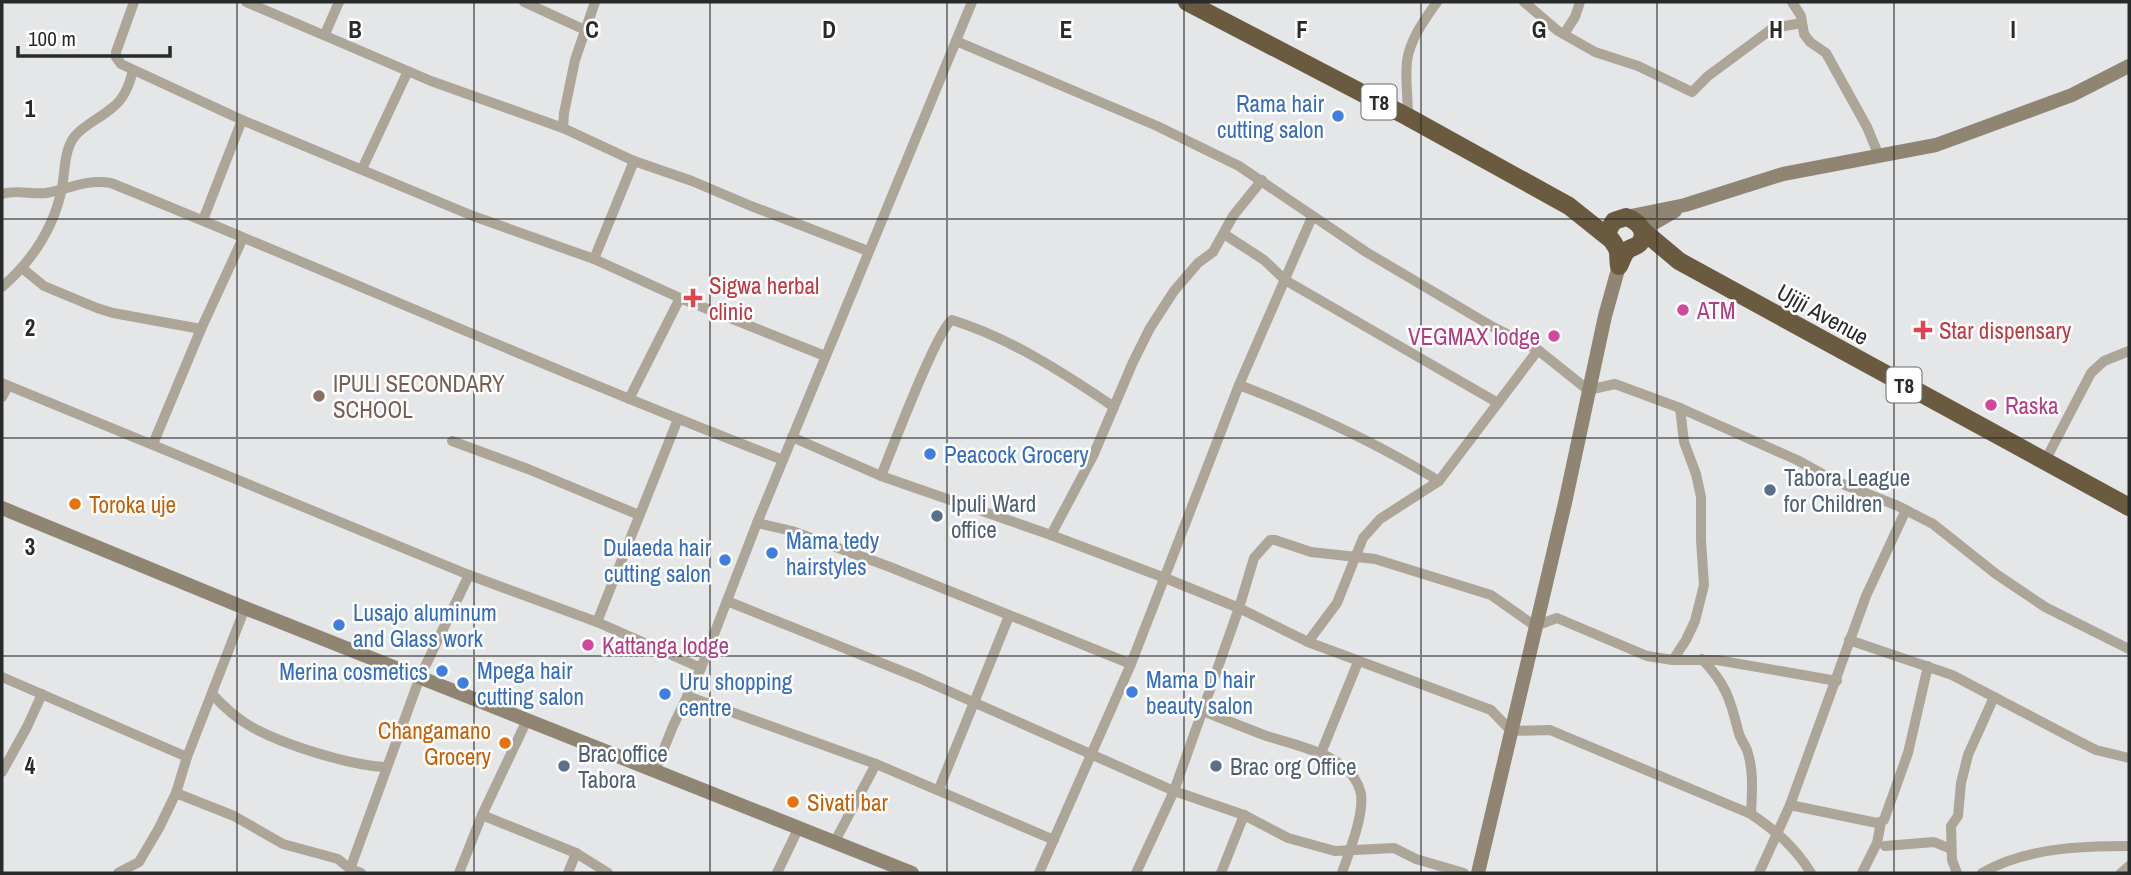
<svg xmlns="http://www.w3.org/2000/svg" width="2131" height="875" viewBox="0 0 2131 875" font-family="'Archivo Narrow',sans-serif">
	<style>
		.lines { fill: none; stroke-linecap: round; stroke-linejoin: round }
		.street { stroke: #aca598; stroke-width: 10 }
		.secondary { stroke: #8f8572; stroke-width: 14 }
		.highway { stroke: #695a40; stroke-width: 18 }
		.grid { fill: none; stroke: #292a2a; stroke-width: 2; stroke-opacity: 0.55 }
		.shop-dot { fill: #3f7fe0; stroke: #fff; stroke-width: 2.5 }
		.health-dot { fill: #e0444e; stroke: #fff; stroke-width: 2.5 }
		.hotel-dot { fill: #d1479c; stroke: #fff; stroke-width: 2.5 }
		.education-dot { fill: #8d6e63; stroke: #fff; stroke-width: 2.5 }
		.service-dot { fill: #5c6f8a; stroke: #fff; stroke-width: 2.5 }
		.food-dot { fill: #e8710a; stroke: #fff; stroke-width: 2.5 }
		.labels { text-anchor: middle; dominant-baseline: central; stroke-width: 5; stroke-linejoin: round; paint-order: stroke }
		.shield { fill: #fff; stroke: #696a6a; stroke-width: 2 }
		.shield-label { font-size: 21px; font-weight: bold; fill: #292a2a }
		.shop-label { font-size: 23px; fill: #366cbe; stroke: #fff; text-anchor: start }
		.health-label { font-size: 23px; fill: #be3a42; stroke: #fff; text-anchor: start }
		.hotel-label { font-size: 23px; fill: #b23c85; stroke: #fff; text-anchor: start }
		.street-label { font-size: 23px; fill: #292a2a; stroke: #fff }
		.education-label { font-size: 23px; fill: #785e54; stroke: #fff; text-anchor: start }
		.service-label { font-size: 23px; fill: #4e5e75; stroke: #fff; text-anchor: start }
		.food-label { font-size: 23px; fill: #c56008; stroke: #fff; text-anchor: start }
		.grid-label { font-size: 23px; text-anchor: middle; font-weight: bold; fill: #292a2a; stroke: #fff; stroke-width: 5; stroke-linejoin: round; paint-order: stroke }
	</style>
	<rect width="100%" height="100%" fill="#e5e6e8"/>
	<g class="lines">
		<g class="street">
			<path d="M134,2L116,52V57L121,64L242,120L473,216L594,259L680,298L825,356"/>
			<path d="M246,2L431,81L563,128L634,161L692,181L751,206L868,251"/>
			<path d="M524,2L585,30"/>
			<path d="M1524,2L1558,31L1595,52L1638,66L1692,92L1708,76L1773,28L1802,23"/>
			<path d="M1792,2L1801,16L1804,34L1810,42L1826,53L1867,127L1879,156"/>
			<path d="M325,34L339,2"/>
			<path d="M1564,34L1575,17L1580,2"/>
			<path d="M956,41L1157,126L1239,166L1366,252L1493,327L1538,350L1588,390L1615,384L1680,408L1797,460L1835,481L1898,506L1933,524L1996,574L2045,607L2129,649"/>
			<path d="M1408,117C1408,99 1405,78 1407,61C1410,39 1425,19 1437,2"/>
			<path d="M563,128L564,113L575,60L595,2"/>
			<path d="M362,169L408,71"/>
			<path d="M2,194C17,189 31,195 46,193C71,189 83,179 111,183C336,274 557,373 783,460"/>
			<path d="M203,220L242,120"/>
			<path d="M1224,234L1264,260L1285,280L1498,403"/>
			<path d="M594,259L634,161"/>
			<path d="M22,268L44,286L97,308L113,313L201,329"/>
			<path d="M2,287C32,261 54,227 62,188C65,172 64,149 75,136C85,124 101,118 113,107C124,99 130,83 133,70"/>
			<path d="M2,383L469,575L597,622L701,668"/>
			<path d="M1239,385C1308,411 1375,442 1439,481"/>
			<path d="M2,397L8,386"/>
			<path d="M629,399L680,298"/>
			<path d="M792,437L881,476L1051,535L1165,578L1239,608L1308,642L1491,710L1511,731L1550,730L1751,814C1776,831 1795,847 1811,873"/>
			<path d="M452,441L528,469L639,515"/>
			<path d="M153,444L201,329L243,238"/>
			<path d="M2045,461L2091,373L2104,361L2129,351"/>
			<path d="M881,476C891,452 937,329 952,320C1010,338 1064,373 1114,407"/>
			<path d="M757,523L792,531L890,567L1131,664"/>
			<path d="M1051,535L1093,456L1133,362L1150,328L1174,291L1198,263L1213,252L1233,216L1262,180"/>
			<path d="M727,601L919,678L1174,791L1244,815L1288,838L1335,851L1394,848L1416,859L1464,873"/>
			<path d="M597,622L678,419"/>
			<path d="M1849,640L1952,675L2080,742L2096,750L2129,758"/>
			<path d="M1308,642L1337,603L1363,538L1380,519L1439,481L1538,350"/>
			<path d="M1702,659C1725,683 1730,698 1738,730C1739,737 1744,743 1747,750C1754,771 1752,792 1751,814"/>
			<path d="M1673,660L1686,640L1695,621L1704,585L1701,540V497L1696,474L1684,442L1680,408"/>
			<path d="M2,677L187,757"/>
			<path d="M212,694C223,706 236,718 250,726C281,744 351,766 386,767"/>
			<path d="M687,696L876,764L1054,840"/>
			<path d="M1203,711C1223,719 1243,727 1264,735C1295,746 1353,754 1361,794C1364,816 1349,852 1342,873"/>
			<path d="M1321,753L1358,662"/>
			<path d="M655,771L673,726L701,668L757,523L972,2"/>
			<path d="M2,772L27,727L42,694"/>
			<path d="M939,789L1009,616"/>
			<path d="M176,793L234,816L283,844L338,859L350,869L361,873"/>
			<path d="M1790,805L1877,823L1884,820L1908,753L1928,666"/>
			<path d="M482,815L576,853L608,873"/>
			<path d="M834,843L876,764"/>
			<path d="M1885,846L1934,842L1951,849"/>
			<path d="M350,869L420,677L469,575"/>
			<path d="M118,873L139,862L159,828L176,793L187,757L245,608"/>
			<path d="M459,873L482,815L527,720"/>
			<path d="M568,873L576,853"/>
			<path d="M777,873L799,827"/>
			<path d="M1039,873L1131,664L1239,385L1312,217"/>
			<path d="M1136,873L1174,791L1239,608L1254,558L1270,540H1275L1311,552L1375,559L1491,595L1535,626L1557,618L1647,656L1673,660H1717L1837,681"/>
			<path d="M1221,873L1244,815"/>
			<path d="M1759,873L1790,805L1866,596L1906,510"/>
			<path d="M1862,873L1877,843L1881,822"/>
			<path d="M1957,873L1952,860L1951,826L1958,816L1961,783L1968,755L1994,697"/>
			<path d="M1982,873C2025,848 2080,846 2129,846"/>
			<path d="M2121,873L2129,866"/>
		</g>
		<g class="secondary">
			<path d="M1626,217L1685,205L1783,174L1936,145L2072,95L2129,66"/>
			<path d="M1642,230L1675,211"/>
			<path d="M2,508L245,608L912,873"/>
			<path d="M1478,873L1565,503L1605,316L1619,266"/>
		</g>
		<g class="highway">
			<path d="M1187,2L1408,117L1569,206L1609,238"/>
			<path d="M1626,217C1638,221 1649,232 1639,244C1636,247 1631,247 1628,250C1624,253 1621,262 1619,266C1618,261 1619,251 1616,247C1610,235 1603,237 1614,221Z"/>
			<path d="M1642,230L1679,261L2129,507"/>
		</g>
	</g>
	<path class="grid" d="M237,2V873M474,2V873M710,2V873M947,2V873M1184,2V873M1421,2V873M1657,2V873M1894,2V873M2,219H2129M2,438H2129M2,656H2129"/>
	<g class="shop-dot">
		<circle cx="1338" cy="116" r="7"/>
		<circle cx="930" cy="454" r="7"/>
		<circle cx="772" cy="553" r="7"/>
		<circle cx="725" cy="560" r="7"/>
		<circle cx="339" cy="625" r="7"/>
		<circle cx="442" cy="671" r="7"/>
		<circle cx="463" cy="683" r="7"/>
		<circle cx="1132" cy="692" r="7"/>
		<circle cx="665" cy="694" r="7"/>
	</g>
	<g class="health-dot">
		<path d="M689.5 287.5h7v7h7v7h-7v7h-7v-7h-7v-7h7z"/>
		<path d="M1919.5 319.5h7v7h7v7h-7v7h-7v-7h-7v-7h7z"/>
	</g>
	<g class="hotel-dot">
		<circle cx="1683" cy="310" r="7"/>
		<circle cx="1554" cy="336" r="7"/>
		<circle cx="1991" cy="405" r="7"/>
		<circle cx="588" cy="645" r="7"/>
	</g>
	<circle class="education-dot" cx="319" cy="396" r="7"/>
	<g class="service-dot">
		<circle cx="1770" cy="490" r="7"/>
		<circle cx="937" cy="516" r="7"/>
		<circle cx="564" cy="766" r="7"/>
		<circle cx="1216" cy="766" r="7"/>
	</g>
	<g class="food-dot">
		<circle cx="75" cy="504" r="7"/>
		<circle cx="505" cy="743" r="7"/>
		<circle cx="793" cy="802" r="7"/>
	</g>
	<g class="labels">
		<g class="shield">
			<rect x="1361.5" y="84.5" width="35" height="35" rx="5"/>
			<rect x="1886.5" y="367.5" width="35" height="35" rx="5"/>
		</g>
		<g class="shield-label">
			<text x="1379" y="102">T8</text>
			<text x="1904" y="385">T8</text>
		</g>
		<g class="shop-label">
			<text x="1324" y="103" text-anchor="end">Rama hair<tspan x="1324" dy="26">cutting salon</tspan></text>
			<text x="944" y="454">Peacock Grocery</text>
			<text x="786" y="540">Mama tedy<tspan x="786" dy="26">hairstyles</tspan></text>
			<text x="711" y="547" text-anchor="end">Dulaeda hair<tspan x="711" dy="26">cutting salon</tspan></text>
			<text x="353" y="612">Lusajo aluminum<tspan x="353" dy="26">and Glass work</tspan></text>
			<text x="477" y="670">Mpega hair<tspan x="477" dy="26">cutting salon</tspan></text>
			<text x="428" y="671" text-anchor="end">Merina cosmetics</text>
			<text x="1146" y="679">Mama D hair<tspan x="1146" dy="26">beauty salon</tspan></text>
			<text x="679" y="681">Uru shopping<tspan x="679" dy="26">centre</tspan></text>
		</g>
		<g class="health-label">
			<text x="709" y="285">Sigwa herbal<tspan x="709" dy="26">clinic</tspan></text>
			<text x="1939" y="330">Star dispensary</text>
		</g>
		<g class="hotel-label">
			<text x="1697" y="310">ATM</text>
			<text x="1540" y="336" text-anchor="end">VEGMAX lodge</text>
			<text x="2005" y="405">Raska</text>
			<text x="602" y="645">Kattanga lodge</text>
		</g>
		<g class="street-label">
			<text transform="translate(1823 314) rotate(29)">Ujiji Avenue</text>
		</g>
		<g class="education-label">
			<text x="333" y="383">IPULI SECONDARY<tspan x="333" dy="26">SCHOOL</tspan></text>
		</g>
		<g class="service-label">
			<text x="1784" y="477">Tabora League<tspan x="1784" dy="26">for Children</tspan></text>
			<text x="951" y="503">Ipuli Ward<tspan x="951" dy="26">office</tspan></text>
			<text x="578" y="753">Brac office<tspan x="578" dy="26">Tabora</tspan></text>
			<text x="1230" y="766">Brac org Office</text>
		</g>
		<g class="food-label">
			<text x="89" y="504">Toroka uje</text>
			<text x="491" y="730" text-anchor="end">Changamano<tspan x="491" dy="26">Grocery</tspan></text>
			<text x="807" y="802">Sivati bar</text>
		</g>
	</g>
	<g class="grid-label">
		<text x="355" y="38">B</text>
		<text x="592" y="38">C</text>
		<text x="829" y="38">D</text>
		<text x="1066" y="38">E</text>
		<text x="1302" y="38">F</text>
		<text x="1539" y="38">G</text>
		<text x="1776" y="38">H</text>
		<text x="2013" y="38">I</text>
		<text x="30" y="117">1</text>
		<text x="30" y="336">2</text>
		<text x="30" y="555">3</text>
		<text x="30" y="774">4</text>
	</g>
	<rect width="2131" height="875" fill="none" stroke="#292a2a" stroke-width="7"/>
	<path d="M18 46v10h152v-10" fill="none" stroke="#292a2a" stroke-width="3.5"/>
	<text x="28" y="46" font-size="21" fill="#292a2a" stroke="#ffffff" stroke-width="5" paint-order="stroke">100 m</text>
</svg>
